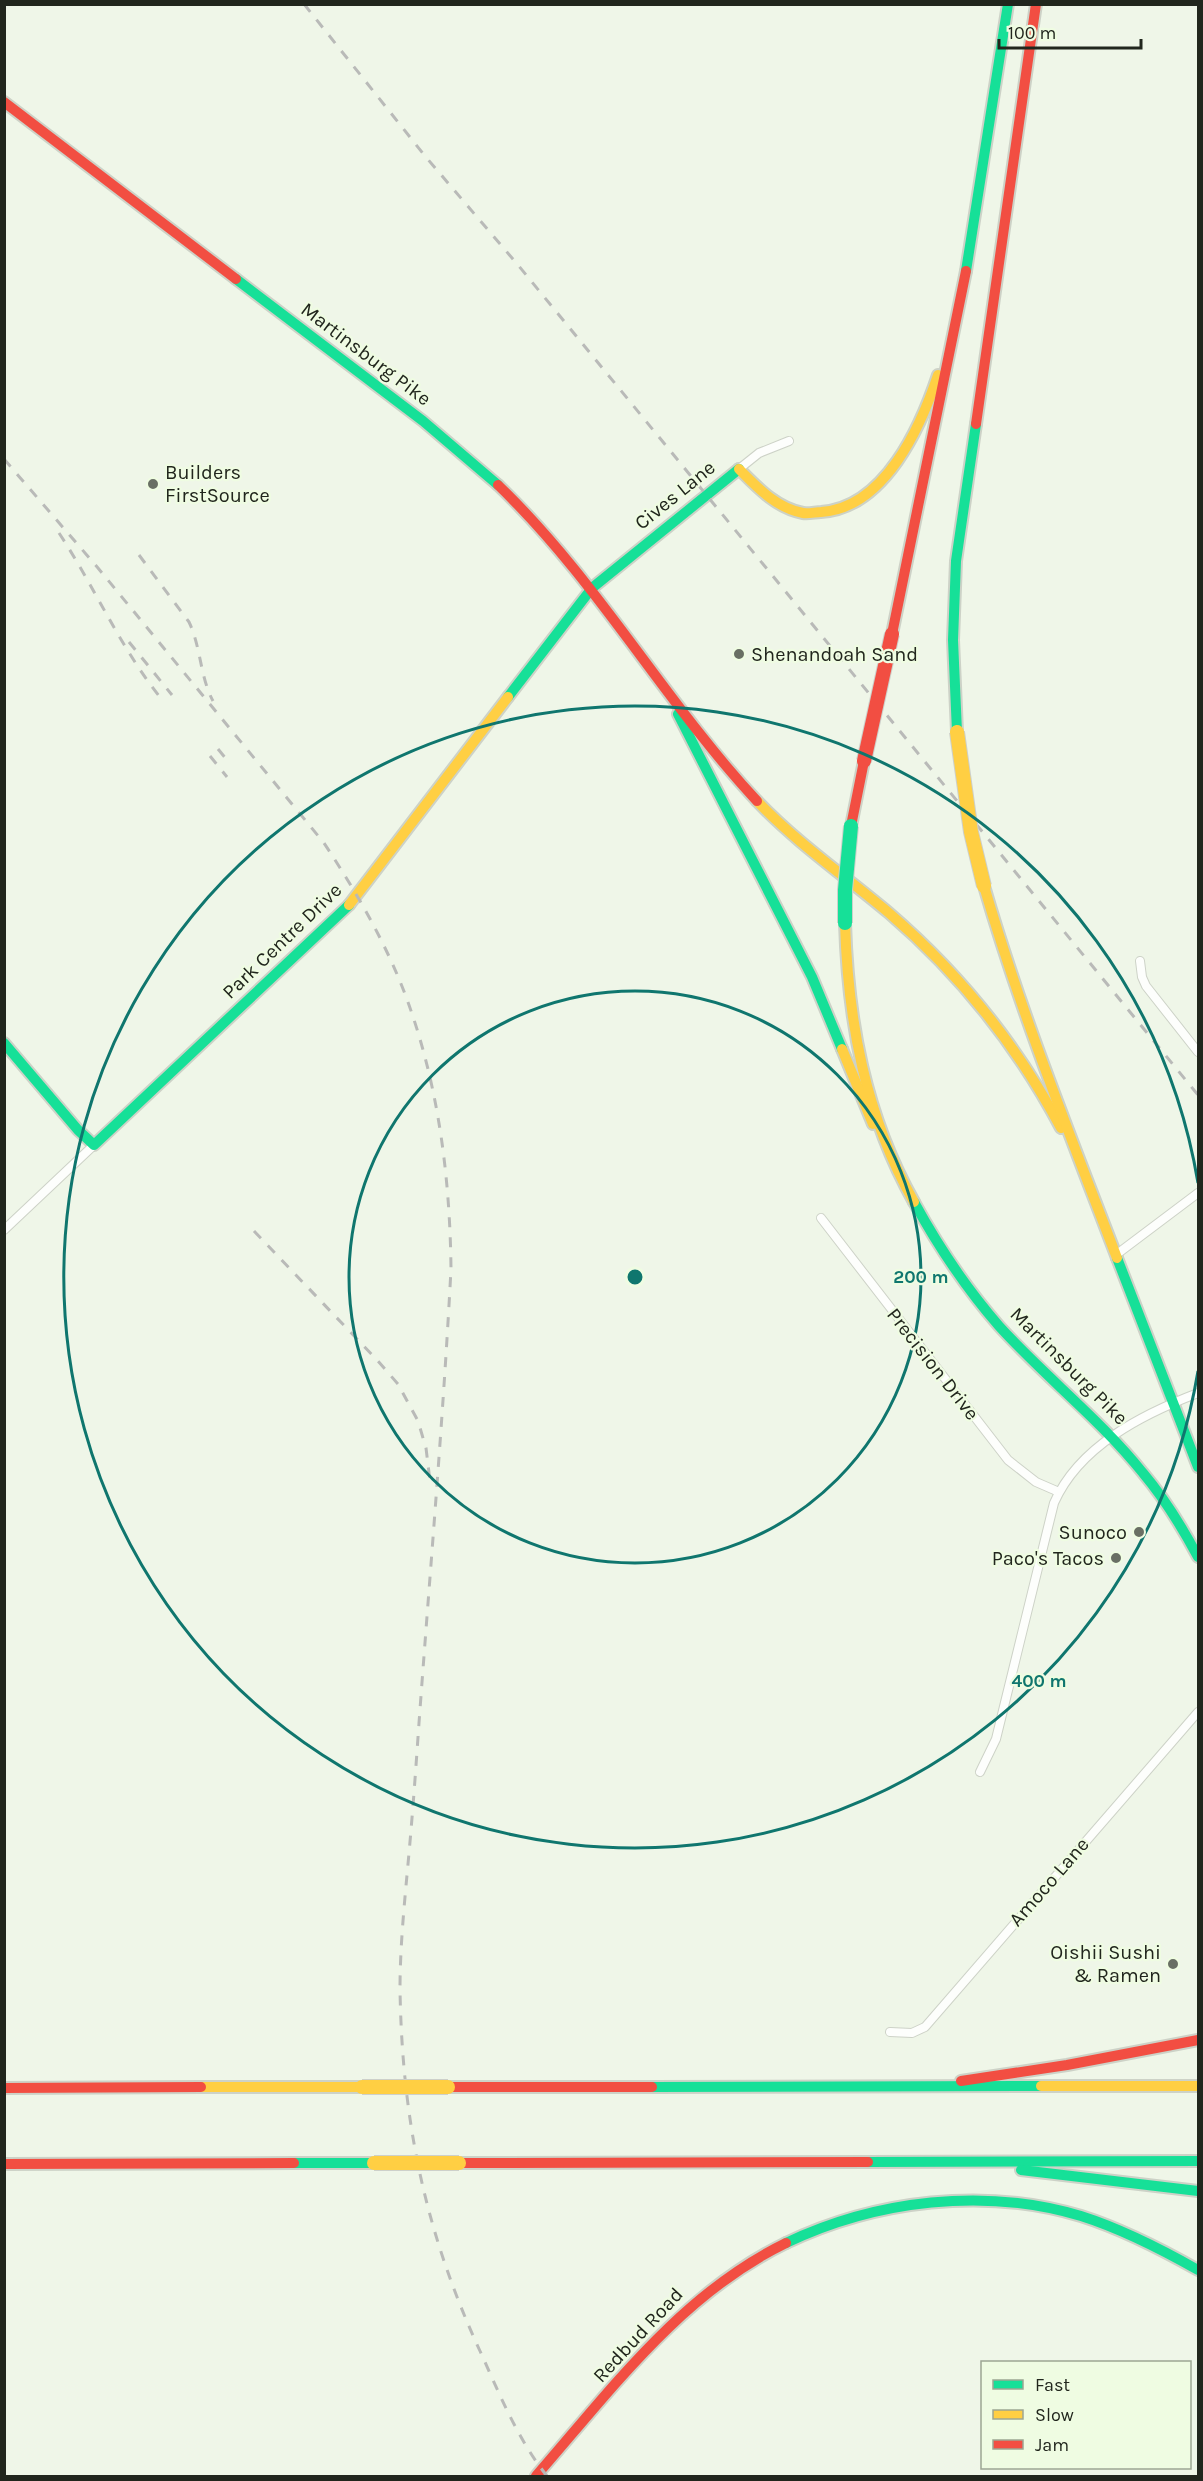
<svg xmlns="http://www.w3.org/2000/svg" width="1203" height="2481" viewBox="0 0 1203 2481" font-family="Karla,sans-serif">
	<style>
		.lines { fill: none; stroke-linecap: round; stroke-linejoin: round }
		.street-casing { stroke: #cdd2c7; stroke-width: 10 }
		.fast-casing { stroke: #cdd2c7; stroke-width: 14 }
		.slow-casing { stroke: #cdd2c7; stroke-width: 14 }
		.jam-casing { stroke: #cdd2c7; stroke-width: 14 }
		.street { stroke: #fdfefc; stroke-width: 8 }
		.fast { stroke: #16e098; stroke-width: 10 }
		.slow { stroke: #ffcf43; stroke-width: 10 }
		.jam { stroke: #f24e42; stroke-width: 10 }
		.rail { stroke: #b9bab8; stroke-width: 3; stroke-dasharray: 10 10; stroke-linecap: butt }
		.fast-bridge-casing { stroke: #cdd0ca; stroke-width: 16; stroke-linecap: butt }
		.slow-bridge-casing { stroke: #cdd0ca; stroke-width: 16; stroke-linecap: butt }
		.jam-bridge-casing { stroke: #cdd0ca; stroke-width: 16; stroke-linecap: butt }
		.fast-bridge { stroke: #16e098; stroke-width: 14 }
		.slow-bridge { stroke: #ffcf43; stroke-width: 14 }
		.jam-bridge { stroke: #f24e42; stroke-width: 14 }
		.ring { fill: none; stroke: #0f766e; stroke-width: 3 }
		.poi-dot { fill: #696f64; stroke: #effce2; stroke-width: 2 }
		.labels { text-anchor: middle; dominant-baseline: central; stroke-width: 4.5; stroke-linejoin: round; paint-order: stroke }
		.street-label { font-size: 20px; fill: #21261d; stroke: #effce2 }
		.poi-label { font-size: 20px; fill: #21261d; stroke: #effce2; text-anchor: end }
		.centre { fill: #0f766e; stroke: #effce2; stroke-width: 3 }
		.ring-label { font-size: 18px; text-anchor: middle; font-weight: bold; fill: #0f766e; stroke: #effce2; stroke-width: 4.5; stroke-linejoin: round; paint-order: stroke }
	</style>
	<rect width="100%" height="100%" fill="#eff6e8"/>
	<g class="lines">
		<defs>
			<g id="street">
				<path d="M739,469L759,453L789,441"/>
				<path d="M1140,961L1142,977L1146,986L1198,1052"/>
				<path d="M821,1218L1008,1460L1036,1482L1059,1492"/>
				<path d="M4,1230L94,1145"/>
				<path d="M1117,1254L1198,1193"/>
				<path d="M980,1772L996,1739L1054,1503C1079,1446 1143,1414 1198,1393"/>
				<path d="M890,2032L912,2033L925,2027L1198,1712"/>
			</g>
			<g id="fast">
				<path d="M966,271L1008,4"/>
				<path d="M236,279L423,421L498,485"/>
				<path d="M592,588L739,469"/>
				<path d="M508,697L592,588"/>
				<path d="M678,714L812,977L842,1049"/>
				<path d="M957,732L953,640L956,561L976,424"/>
				<path d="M4,1043L78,1130L94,1145L349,905"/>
				<path d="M914,1202C938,1246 966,1288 999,1326C1045,1377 1100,1419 1143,1473C1165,1499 1182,1527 1198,1557"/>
				<path d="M1117,1258L1198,1467"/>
				<path d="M652,2087L1041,2086"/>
				<path d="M868,2162L1198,2161"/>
				<path d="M294,2163H374"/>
				<path d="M1021,2170L1198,2191"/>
				<path d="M786,2243C876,2200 985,2187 1081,2216C1122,2229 1161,2249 1198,2270"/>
			</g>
			<g id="slow">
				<path d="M739,469C757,487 776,508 803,513C808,514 816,512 821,512C885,508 921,426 938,375"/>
				<path d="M757,801C797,843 845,876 889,913C960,974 1017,1045 1061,1128"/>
				<path d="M984,886C1021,1013 1070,1135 1117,1258"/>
				<path d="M349,905L508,697"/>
				<path d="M845,923C848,1021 865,1115 914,1202"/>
				<path d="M842,1049L873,1124"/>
				<path d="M1041,2086H1198"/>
				<path d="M201,2087H362"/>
			</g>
			<g id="jam">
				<path d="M4,102L236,279"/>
				<path d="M976,424L1036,4"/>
				<path d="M498,485C597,580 664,701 757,801"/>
				<path d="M892,634L966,271"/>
				<path d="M851,826L864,761"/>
				<path d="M961,2081L1067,2065L1198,2040"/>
				<path d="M448,2087H652"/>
				<path d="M4,2088L201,2087"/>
				<path d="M459,2163L868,2162"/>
				<path d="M4,2164L294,2163"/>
				<path d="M536,2476C611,2390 681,2294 786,2243"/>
			</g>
		</defs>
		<use href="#street" class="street-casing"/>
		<use href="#fast" class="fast-casing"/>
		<use href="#slow" class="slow-casing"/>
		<use href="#jam" class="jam-casing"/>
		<use href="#street" class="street"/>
		<use href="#fast" class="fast"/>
		<use href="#slow" class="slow"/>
		<use href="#jam" class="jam"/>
		<g class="rail">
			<path d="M304,4L425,156L518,265L1198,1095"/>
			<path d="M4,459L98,568L324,843C357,893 389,948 409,1005C439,1090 450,1179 451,1269C443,1421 430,1572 419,1723C416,1766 413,1809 409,1853C405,1898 400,1944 400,1989C402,2120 425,2232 480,2351C499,2393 518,2440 547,2476"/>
			<path d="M59,533C96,589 121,650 164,702"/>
			<path d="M139,555L189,622C201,647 200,677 213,701"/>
			<path d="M129,642L172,695"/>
			<path d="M218,749L227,760"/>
			<path d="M210,756L227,777"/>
			<path d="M254,1231L377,1360L398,1384L418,1421L426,1448L430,1481"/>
		</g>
		<defs>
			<path id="fast-bridge" d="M845,923V890L851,826"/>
			<g id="slow-bridge">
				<path d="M957,732L971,832L984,886"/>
				<path d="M362,2087H448"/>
				<path d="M374,2163H459"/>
			</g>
			<path id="jam-bridge" d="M864,761L892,634"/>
		</defs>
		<use href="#fast-bridge" class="fast-bridge-casing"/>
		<use href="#slow-bridge" class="slow-bridge-casing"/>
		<use href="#jam-bridge" class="jam-bridge-casing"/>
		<use href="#fast-bridge" class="fast-bridge"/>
		<use href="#slow-bridge" class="slow-bridge"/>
		<use href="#jam-bridge" class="jam-bridge"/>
	</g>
	<g class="ring">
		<circle cx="635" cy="1277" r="286"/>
		<path d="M1198 1371A571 571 0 1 1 1198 1183"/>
	</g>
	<g class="poi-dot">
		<circle cx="153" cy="484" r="6"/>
		<circle cx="739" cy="654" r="6"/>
		<circle cx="1139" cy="1532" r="6"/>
		<circle cx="1116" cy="1558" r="6"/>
		<circle cx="1173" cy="1964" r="6"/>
	</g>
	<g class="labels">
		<g class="street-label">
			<text transform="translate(366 354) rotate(37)">Martinsburg Pike</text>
			<text transform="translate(675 495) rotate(-39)">Cives Lane</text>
			<text transform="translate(282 941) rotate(-44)">Park Centre Drive</text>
			<text transform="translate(933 1364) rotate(52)">Precision Drive</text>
			<text transform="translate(1069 1366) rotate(45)">Martinsburg Pike</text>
			<text transform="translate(1049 1882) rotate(-49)">Amoco Lane</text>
			<text transform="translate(638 2335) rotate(-47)">Redbud Road</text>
		</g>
		<g class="poi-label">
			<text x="165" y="472" text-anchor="start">Builders<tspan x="165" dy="23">FirstSource</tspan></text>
			<text x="751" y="654" text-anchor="start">Shenandoah Sand</text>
			<text x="1127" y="1532">Sunoco</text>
			<text x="1104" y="1558">Paco's Tacos</text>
			<text x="1161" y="1952">Oishii Sushi<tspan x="1161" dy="23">&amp; Ramen</tspan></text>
		</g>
	</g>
	<circle cx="635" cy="1277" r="9" class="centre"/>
	<g class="ring-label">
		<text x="921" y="1283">200 m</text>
		<text x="1039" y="1687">400 m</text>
	</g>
	<rect width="1203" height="2481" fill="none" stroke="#21261d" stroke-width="12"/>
	<rect x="981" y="2361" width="210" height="108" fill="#effce2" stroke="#9da693" stroke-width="1.5"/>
	<rect x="993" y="2380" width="30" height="9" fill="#16e098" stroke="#9da693" stroke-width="1.5"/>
	<text x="1035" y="2391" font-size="18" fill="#21261d">Fast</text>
	<rect x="993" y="2410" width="30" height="9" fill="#ffcf43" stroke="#9da693" stroke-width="1.5"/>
	<text x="1035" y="2421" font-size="18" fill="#21261d">Slow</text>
	<rect x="993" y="2440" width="30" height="9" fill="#f24e42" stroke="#9da693" stroke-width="1.5"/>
	<text x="1035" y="2451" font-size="18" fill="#21261d">Jam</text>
	<path d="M999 39v9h142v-9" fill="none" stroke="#21261d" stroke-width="3"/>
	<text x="1008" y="39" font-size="18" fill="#21261d" stroke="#effce2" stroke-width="4.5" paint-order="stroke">100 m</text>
</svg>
